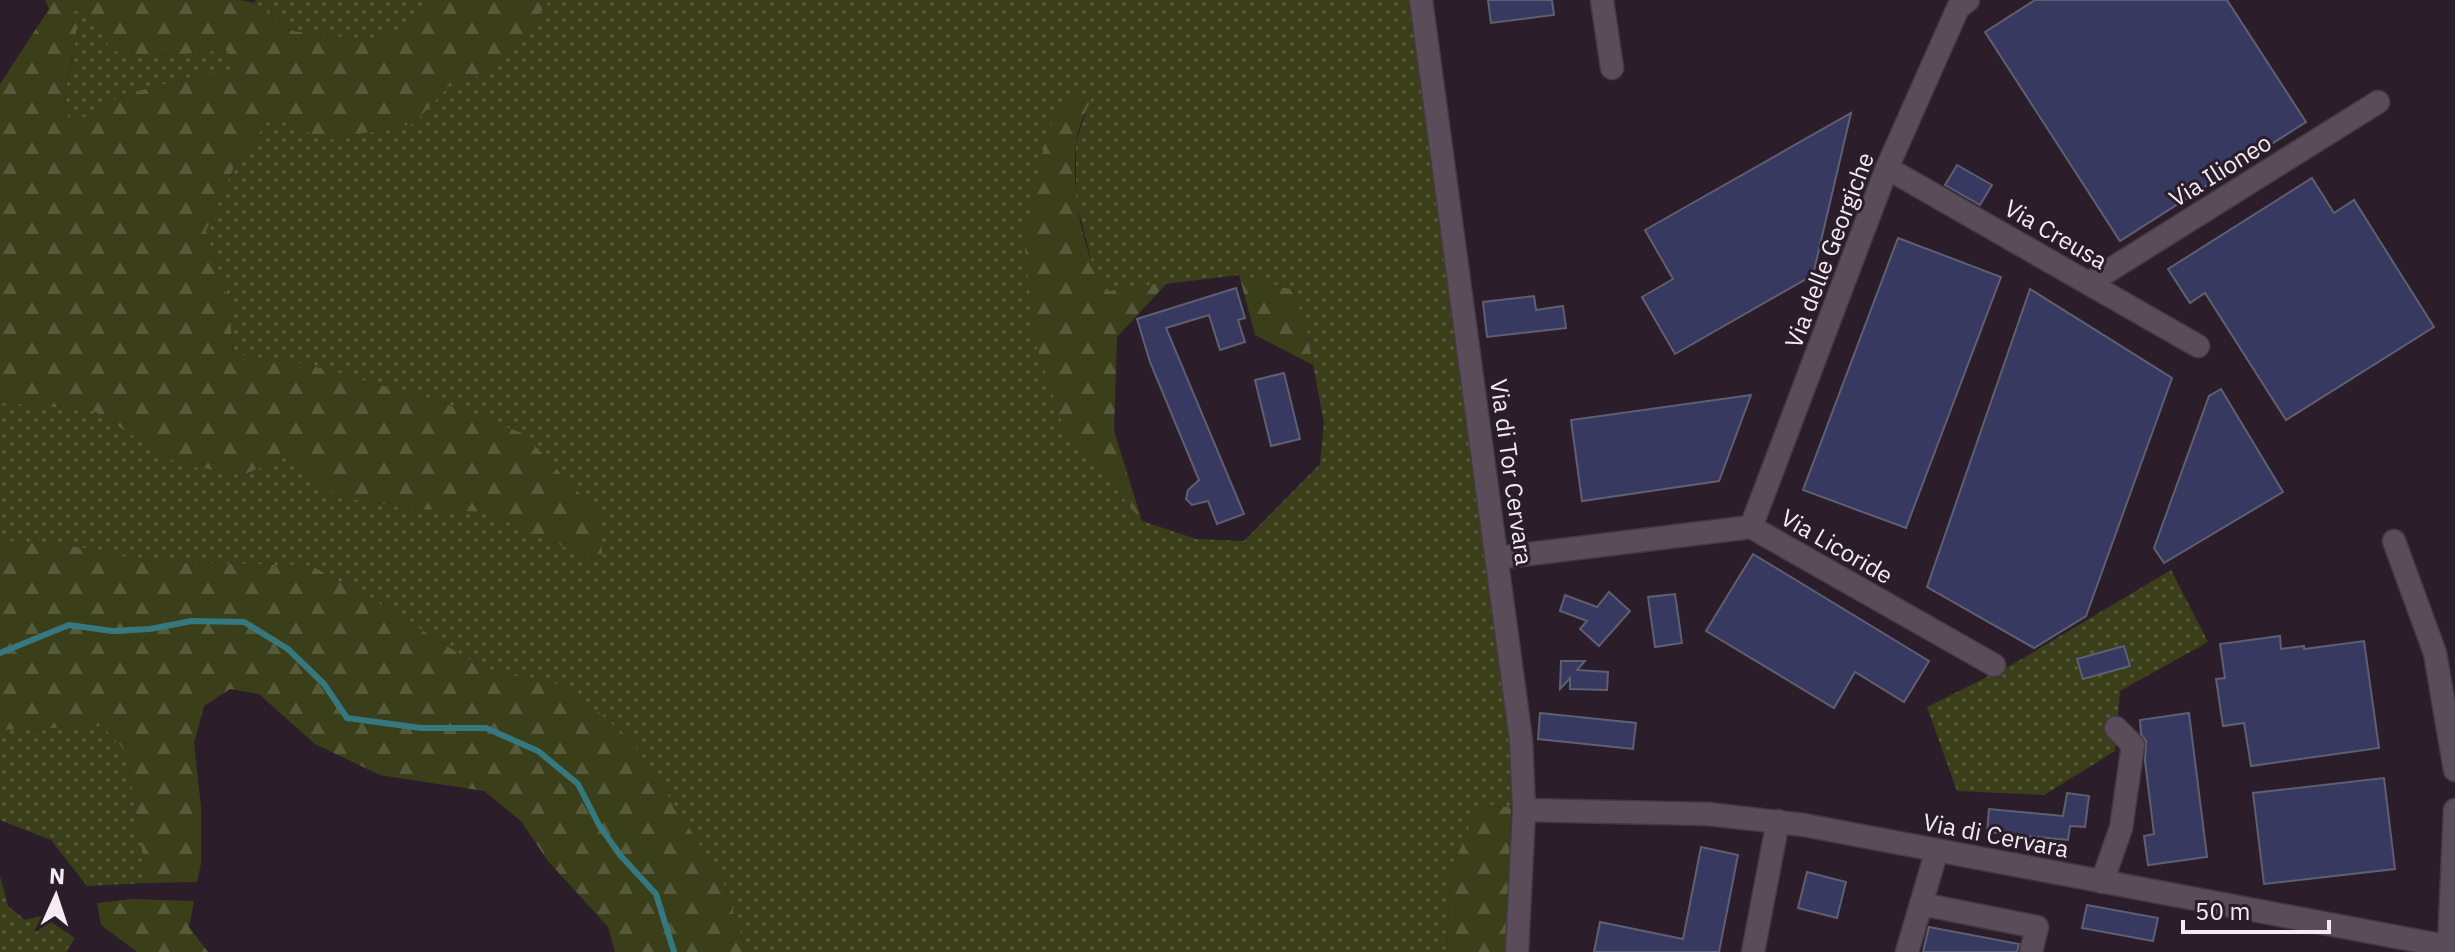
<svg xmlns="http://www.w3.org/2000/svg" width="2455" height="952" viewBox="0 0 2455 952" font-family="'IBM Plex Sans',sans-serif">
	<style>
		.grass { fill: url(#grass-dots); fill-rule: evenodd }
		.forest { fill: url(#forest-firs); fill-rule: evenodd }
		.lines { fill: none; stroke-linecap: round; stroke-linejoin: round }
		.stream { stroke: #367880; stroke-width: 6 }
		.building { fill: #383960; stroke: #5e5f72; stroke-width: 2 }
		.minor-casing { stroke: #443a44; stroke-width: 25 }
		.minor { stroke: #5b4c5a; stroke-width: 22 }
		.labels { text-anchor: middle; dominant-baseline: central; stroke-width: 6; stroke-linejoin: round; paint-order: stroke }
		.street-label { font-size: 24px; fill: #f4ebf3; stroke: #2b1e2a }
	</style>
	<defs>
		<pattern id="grass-dots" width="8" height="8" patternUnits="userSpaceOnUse" patternTransform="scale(2)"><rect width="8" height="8" fill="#3b3f19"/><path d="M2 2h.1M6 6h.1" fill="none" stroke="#585b3b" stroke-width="1.8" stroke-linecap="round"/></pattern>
		<pattern id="forest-firs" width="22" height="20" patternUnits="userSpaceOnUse" patternTransform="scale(2)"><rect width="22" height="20" fill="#3b3f19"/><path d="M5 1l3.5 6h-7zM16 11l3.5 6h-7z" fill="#585b3b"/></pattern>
	</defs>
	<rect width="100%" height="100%" fill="#2b1e2a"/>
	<g class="grass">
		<path d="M256,0H438L399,32L363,40L293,31L254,3Z"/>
		<path d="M550,0H1409L1505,683L1510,743L1511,807L1490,805L1476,811L1450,873L1447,952H747L722,879L568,686L487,671L377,602L312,566L150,562L67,545L0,542V402L94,411L181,465L245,474L292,455L336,496L412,509L486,512L602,563L446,404L310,365L233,354L229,304L206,231L235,165L271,117L328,140L413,124L448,87L492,71ZM1091,97L1076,142V201L1095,274L1109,291L1239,275L1293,290L1307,331L1324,424L1320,464L1244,541L1196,539L1142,521L1104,474L1048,128Z"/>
		<path d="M84,10L100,27L110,49C146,63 188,52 226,50L238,66L239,72L207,74L125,94L72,125C58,101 70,75 74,50C76,37 74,24 74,11Z"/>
		<path d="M2171,570L2208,642L2120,691L2115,751L2044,795L1957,791L1927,707L2015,663Z"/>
		<path d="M103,726L127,753L147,883L87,886L51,840L0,820V730Z"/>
		<path d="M0,876L8,906L25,920L42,916L75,938L66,952H0Z"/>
	</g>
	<g class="forest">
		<path d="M45,0H240L254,3L293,31L363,40L399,32L438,0H550L492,71L448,87L413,124L327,140L271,117L235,165L206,231L229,304L233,354L310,365L446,404L524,434L599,515L603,564L486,512L412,509L335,496L292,455L245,474L180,465L94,411L0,402V84L49,9ZM84,10L100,27L110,49C146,63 188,52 226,50L238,66L239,71L207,74L125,94L72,124C55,96 76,62 76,31C77,24 75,18 74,11Z"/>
		<path d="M1071,96L1092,97C1086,112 1077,128 1076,144C1071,187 1081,258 1109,291L1168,282L1117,337L1114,431L1142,521L1062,423L1034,338L1024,239L1048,128Z"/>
		<path d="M1239,275L1293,290L1307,331L1313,365L1255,335Z"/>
		<path d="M8,541L67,545L150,562L312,566L377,602L487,671L568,686L634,743L722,879L747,952H615L608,927L548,861L521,821L484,791L380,775L315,744L259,694L230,689L204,706L194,743L201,807V863L197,882L147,883L127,753L103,726L0,730V542Z"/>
		<path d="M1490,805L1511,807L1507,952H1447L1450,873L1476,811Z"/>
		<path d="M132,899L194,901L189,927L208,952H137L101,925L97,903Z"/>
	</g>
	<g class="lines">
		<path class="stream" d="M0,653L69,625L112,631L150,629L192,621L244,622L288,649L324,684L347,718L421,728H486L538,751L578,784L599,825L620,855L656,894L674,952"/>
	</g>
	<g class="building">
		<path d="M1488,0H1552L1554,15L1491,23Z"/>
		<path d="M2035,0H2227L2306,122L2120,241L1985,32Z"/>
		<path d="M1851,113L1813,275L1675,354L1642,297L1673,279L1645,230Z"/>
		<path d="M1957,165L1992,185L1980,205L1945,185Z"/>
		<path d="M2312,178L2334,213L2354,200L2434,327L2286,420L2205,293L2190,303L2168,269Z"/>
		<path d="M1898,238L2001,277L1906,528L1803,490Z"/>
		<path d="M1236,288L1245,318L1238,320L1245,342L1220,350L1209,315L1166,328L1244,514L1217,524L1208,501L1192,505L1186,499L1188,490L1199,480L1150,362L1137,319Z"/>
		<path d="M2030,289L2172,378L2086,616L2034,648L1927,587Z"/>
		<path d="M1534,296L1536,310L1563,306L1566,328L1487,337L1483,302Z"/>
		<path d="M1284,373L1300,439L1271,446L1255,380Z"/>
		<path d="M2221,389L2283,492L2164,563L2154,548L2209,396Z"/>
		<path d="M1751,395L1719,481L1582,501L1571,420Z"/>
		<path d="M1753,554L1929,661L1904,702L1855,672L1834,708L1706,631Z"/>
		<path d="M1609,592L1630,611L1599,646L1580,629L1587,621L1560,611L1565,595L1597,607Z"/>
		<path d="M1675,594L1682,643L1655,647L1648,597Z"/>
		<path d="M2280,636L2281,649L2304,646V649L2364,641L2379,748L2251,766L2244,723L2223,726L2216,679L2225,678L2220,644Z"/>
		<path d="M2124,646L2130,666L2083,679L2077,659Z"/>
		<path d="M1561,661H1585L1577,670L1608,672L1607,690L1570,689V678L1560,689Z"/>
		<path d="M1540,713L1636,723L1633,749L1538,739Z"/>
		<path d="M2189,713L2207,857L2148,865L2144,836L2154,834L2145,761L2146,741L2141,734L2140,720Z"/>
		<path d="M2384,778L2395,869L2264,884L2253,793Z"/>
		<path d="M2067,793L2089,796L2085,827L2070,826L2068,840L1987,832L1989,809L2063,816Z"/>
		<path d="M1701,847L1738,855L1719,952H1594L1600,922L1683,939Z"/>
		<path d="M1807,872L1846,882L1837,918L1798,908Z"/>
		<path d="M2087,905L2158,918L2153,941L2082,928Z"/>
		<path d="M1929,927L2019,944L2017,952H1923Z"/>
	</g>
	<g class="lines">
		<defs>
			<g id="minor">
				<path d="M1421,0L1521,740L1524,810L1517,952"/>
				<path d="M1602,0L1612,68"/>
				<path d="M1887,168L2198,346"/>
				<path d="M2089,283L2378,102"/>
				<path d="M1751,527L1887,168L1958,8L1968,0"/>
				<path d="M2394,541L2435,653L2455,770"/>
				<path d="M1497,558L1751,527L1994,665"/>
				<path d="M1524,810L1708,814L1804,825L2455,948"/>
				<path d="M2102,882L2121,828L2133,745L2116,728"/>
				<path d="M1921,904L2037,927L2031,952"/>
				<path d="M2449,946L2455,810"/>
				<path d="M1753,952L1778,821"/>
				<path d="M1907,952L1937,850"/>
			</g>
		</defs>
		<use href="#minor" class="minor-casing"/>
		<use href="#minor" class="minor"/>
	</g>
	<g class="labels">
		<g class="street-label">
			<text transform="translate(2220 170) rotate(-32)">Via Ilioneo</text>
			<text transform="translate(2056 234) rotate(30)">Via Creusa</text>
			<text transform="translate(1829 250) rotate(-69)">Via delle Georgiche</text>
			<text transform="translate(1512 472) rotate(82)">Via di Tor Cervara</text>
			<text transform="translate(1837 546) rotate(30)">Via Licoride</text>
			<text transform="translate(1996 835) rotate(11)">Via di Cervara</text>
		</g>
	</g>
	<g transform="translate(56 896) rotate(3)" stroke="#2b1e2a" stroke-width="6" paint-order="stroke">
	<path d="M0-6L14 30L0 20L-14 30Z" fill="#f4ebf3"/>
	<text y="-12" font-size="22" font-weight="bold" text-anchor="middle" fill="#f4ebf3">N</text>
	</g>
	<path d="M2183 920v12h146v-12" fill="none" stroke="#f4ebf3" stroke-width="4"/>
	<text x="2195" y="920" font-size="24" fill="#f4ebf3" stroke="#2b1e2a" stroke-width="6" paint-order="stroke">50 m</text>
</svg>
